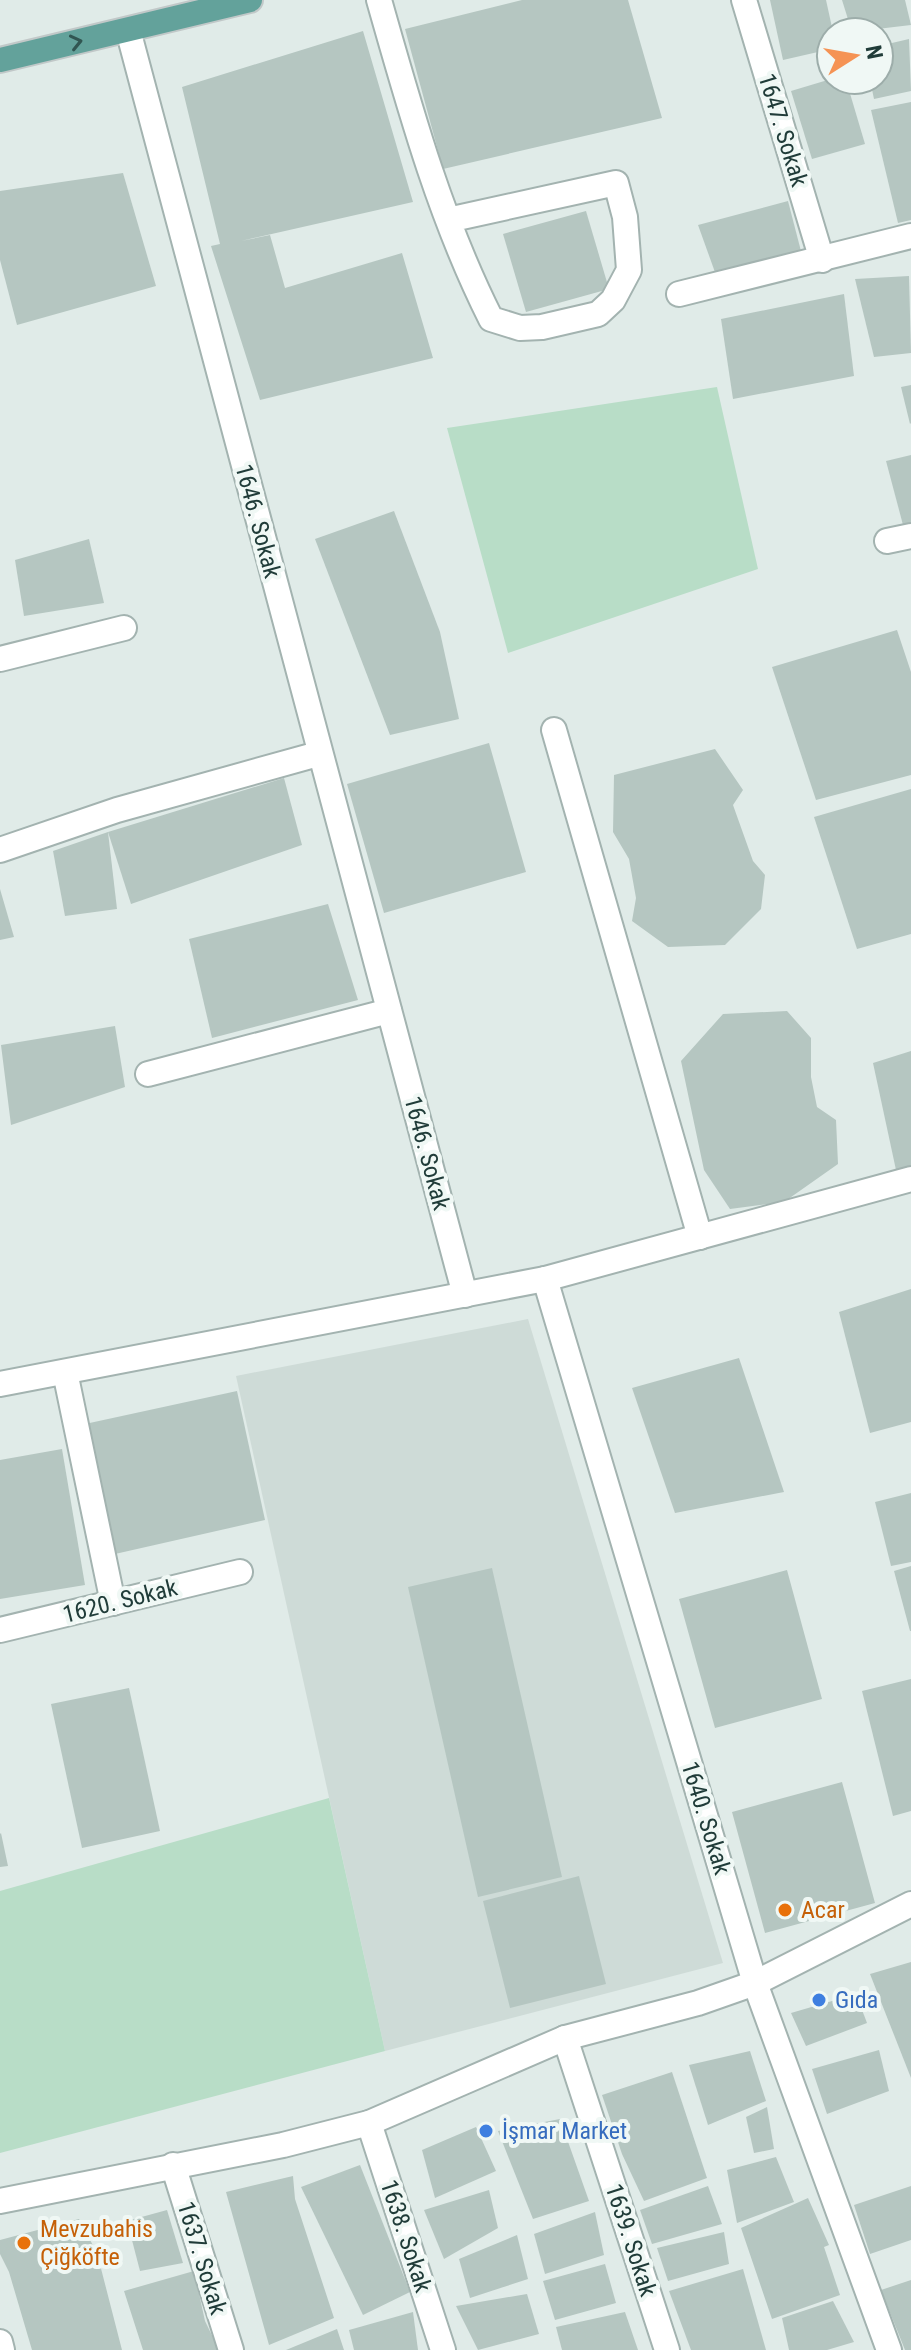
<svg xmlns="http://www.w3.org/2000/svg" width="911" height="2350" viewBox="0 0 911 2350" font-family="'Roboto Condensed',sans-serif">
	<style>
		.built { fill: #cedbd7 }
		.green { fill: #b8ddc7 }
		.building { fill: #b5c6c1 }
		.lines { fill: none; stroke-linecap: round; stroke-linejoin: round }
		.minor-casing { stroke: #a3b3b0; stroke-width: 28 }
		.major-casing { stroke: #c1c8c8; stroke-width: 28 }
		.minor { stroke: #fff; stroke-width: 24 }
		.major { stroke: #63a29b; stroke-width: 24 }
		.oneway { stroke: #315652 }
		.food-dot { fill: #e8710a; stroke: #f0f8f5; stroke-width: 3 }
		.shop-dot { fill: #3f7fe0; stroke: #f0f8f5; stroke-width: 3 }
		.labels { text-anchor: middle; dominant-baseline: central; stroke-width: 8; stroke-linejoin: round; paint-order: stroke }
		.street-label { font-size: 24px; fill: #203c39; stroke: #f0f8f5 }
		.food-label { font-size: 24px; fill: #c56008; stroke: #f0f8f5; text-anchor: start }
		.shop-label { font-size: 24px; fill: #366cbe; stroke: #f0f8f5; text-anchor: start }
	</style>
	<rect width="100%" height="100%" fill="#e0ebe8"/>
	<path class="built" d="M528,1319L723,1963L385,2051L236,1376Z"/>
	<g class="green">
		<path d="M717,387L758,569L508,653L447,428Z"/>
		<path d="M329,1798L385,2051L0,2153V1891Z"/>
	</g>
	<g class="building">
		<path d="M522,0H628L662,118L443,169L405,29Z"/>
		<path d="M770,0H826L833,32L831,49L783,60Z"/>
		<path d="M842,0H905L911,25L852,32Z"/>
		<path d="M363,31L413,202L241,241L270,235L285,288L402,253L433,358L260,400L211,246L220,244L182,87Z"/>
		<path d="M909,39L911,91L874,99L870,80H879V46Z"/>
		<path d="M831,79L846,80L865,144L812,159L791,91Z"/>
		<path d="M911,102V220L898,223L871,110Z"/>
		<path d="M123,173L156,286L17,325L0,260V191Z"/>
		<path d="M788,201L802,255L716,275L698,225Z"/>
		<path d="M586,211L609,289L526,312L503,234Z"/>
		<path d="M909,276L911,353L874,357L855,279Z"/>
		<path d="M844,294L854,376L733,399L721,319Z"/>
		<path d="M911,385V423L910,424L901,387Z"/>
		<path d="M911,455V523L903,525L886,461Z"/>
		<path d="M394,511L440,632L459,719L390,735L315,539Z"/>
		<path d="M89,539L104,603L24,616L15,560Z"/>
		<path d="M897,630L911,672V775L816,800L772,667Z"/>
		<path d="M489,743L526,872L384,913L347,784Z"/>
		<path d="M715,749L743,790L733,805L753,861L765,875L761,909L725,945L668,947L632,921L636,898L629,859L613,832L614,775Z"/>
		<path d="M284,778L302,845L131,904L108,832Z"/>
		<path d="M911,789V934L857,949L814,817Z"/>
		<path d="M108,832L117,909L65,916L53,851Z"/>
		<path d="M0,889L14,937L0,940Z"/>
		<path d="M328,904L358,1000L212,1038L189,939Z"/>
		<path d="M787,1011L811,1038V1077L817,1107L836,1120L838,1164L784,1202L730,1209L704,1170L681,1061L723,1014Z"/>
		<path d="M115,1026L125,1087L11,1125L1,1045Z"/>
		<path d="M911,1051V1166L896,1170L873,1063Z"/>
		<path d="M911,1289V1422L870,1433L839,1312Z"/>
		<path d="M739,1358L784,1492L675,1513L632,1388Z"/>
		<path d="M237,1391L265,1520L115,1554L85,1424Z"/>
		<path d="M62,1449L85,1585L0,1599V1460Z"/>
		<path d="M911,1493V1562L891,1566L875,1502Z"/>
		<path d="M911,1566V1631H910L894,1571Z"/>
		<path d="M492,1568L562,1877L478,1897L408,1587Z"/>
		<path d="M787,1570L822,1699L715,1728L679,1599Z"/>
		<path d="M911,1679V1811L893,1816L862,1691Z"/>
		<path d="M129,1688L160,1831L82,1848L51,1704Z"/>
		<path d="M842,1782L875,1903L765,1933L732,1812Z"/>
		<path d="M1,1833L8,1866L0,1867V1834Z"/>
		<path d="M579,1876L606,1984L510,2008L483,1901Z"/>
		<path d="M911,1962V2078L870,1974Z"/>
		<path d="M856,1994L867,2023L806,2046L791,2013Z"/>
		<path d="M879,2050L889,2091L827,2114L812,2069Z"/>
		<path d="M750,2051L766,2101L708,2125L689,2065Z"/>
		<path d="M672,2072L707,2178L644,2201L622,2154L602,2095Z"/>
		<path d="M767,2107L774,2149L754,2153L746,2117Z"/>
		<path d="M560,2119L589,2201L533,2219L498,2131Z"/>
		<path d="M476,2127L496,2171L435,2198L422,2150Z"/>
		<path d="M776,2157L794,2202L737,2223L727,2170Z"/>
		<path d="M360,2165L410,2292L363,2315L301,2187Z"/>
		<path d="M293,2176L295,2199L334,2318L269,2345L226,2192Z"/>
		<path d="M708,2186L722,2224L652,2244L640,2210Z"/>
		<path d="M911,2186V2240L870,2254L854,2205Z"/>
		<path d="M489,2190L498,2228L444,2259L424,2210Z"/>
		<path d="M808,2198L829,2245L824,2247L840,2295L772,2319L741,2228Z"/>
		<path d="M167,2210L183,2263L140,2271L127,2221Z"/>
		<path d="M595,2212L604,2255L545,2274L534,2234Z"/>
		<path d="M79,2219L97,2253L122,2350H32L9,2272L0,2254V2240Z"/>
		<path d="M724,2232L729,2264L668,2281L657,2248Z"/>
		<path d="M517,2235L528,2279L470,2298L459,2259Z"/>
		<path d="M605,2264L616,2303L555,2320L543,2281Z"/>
		<path d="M743,2269L766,2350H691L669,2291Z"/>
		<path d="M194,2271L205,2321L219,2350H143L124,2291Z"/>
		<path d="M911,2280V2350H905L881,2290Z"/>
		<path d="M527,2294L539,2334L478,2350L456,2306Z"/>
		<path d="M833,2301L854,2342L827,2350H789L782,2318Z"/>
		<path d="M413,2312L418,2350H354L349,2330Z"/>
		<path d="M625,2312L638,2350H562L556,2327Z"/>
		<path d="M337,2329L344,2350H286Z"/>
	</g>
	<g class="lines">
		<defs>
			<g id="minor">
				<path d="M379,0C410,109 440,218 491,319L520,328L542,327L598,314L613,300L629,270L625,217L616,183L448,220"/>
				<path d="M744,0L822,260"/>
				<path d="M128,30L465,1295"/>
				<path d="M679,294L911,236"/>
				<path d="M887,541L911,536"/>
				<path d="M0,659L124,628"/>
				<path d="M554,730L700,1237"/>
				<path d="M0,850L117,810L318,754"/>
				<path d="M148,1074L389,1011"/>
				<path d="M545,1279L755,1983L889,2350"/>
				<path d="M65,1372L113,1603"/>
				<path d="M0,1384L545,1279L911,1179"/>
				<path d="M0,1630L240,1572"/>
				<path d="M565,2038L667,2350"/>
				<path d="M369,2123L443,2350"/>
				<path d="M173,2165L231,2350"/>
				<path d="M0,2201L283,2145L369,2123L565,2038L698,2003L755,1983L911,1904"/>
				<path d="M0,2342L2,2350"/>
			</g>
			<path id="major" d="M0,60L250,0"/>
		</defs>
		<use href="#minor" class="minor-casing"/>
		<use href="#major" class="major-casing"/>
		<use href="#minor" class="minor"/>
		<use href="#major" class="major"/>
	</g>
	<defs><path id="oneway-chevron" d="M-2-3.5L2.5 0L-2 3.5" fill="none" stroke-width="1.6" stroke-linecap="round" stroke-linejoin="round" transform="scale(2)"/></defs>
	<use class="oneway" href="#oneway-chevron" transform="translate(76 42) rotate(-13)"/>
	<g class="food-dot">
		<circle cx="785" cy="1910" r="8"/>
		<circle cx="24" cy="2243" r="8"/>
	</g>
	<g class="shop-dot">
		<circle cx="819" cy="2000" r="8"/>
		<circle cx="486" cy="2131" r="8"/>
	</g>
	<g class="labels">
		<g class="street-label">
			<text transform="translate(783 130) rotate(73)">1647. Sokak</text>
			<text transform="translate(258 521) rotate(75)">1646. Sokak</text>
			<text transform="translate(427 1153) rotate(75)">1646. Sokak</text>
			<text transform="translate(120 1601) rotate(-14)">1620. Sokak</text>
			<text transform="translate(706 1818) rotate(73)">1640. Sokak</text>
			<text transform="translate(406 2236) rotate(72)">1638. Sokak</text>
			<text transform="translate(631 2240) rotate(72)">1639. Sokak</text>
			<text transform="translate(202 2258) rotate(73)">1637. Sokak</text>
		</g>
		<g class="food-label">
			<text x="801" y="1910">Acar</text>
			<text x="40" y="2229">Mevzubahis<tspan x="40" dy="28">Çiğköfte</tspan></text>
		</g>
		<g class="shop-label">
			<text x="835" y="2000">Gıda</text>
			<text x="502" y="2131">İşmar Market</text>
		</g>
	</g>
	<g transform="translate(855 56) rotate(79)"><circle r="38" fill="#f0f8f5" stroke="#9dadaa" stroke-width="2"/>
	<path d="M0-6L14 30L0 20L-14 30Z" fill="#f59354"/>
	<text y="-12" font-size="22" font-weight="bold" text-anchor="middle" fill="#203c39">N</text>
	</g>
</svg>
